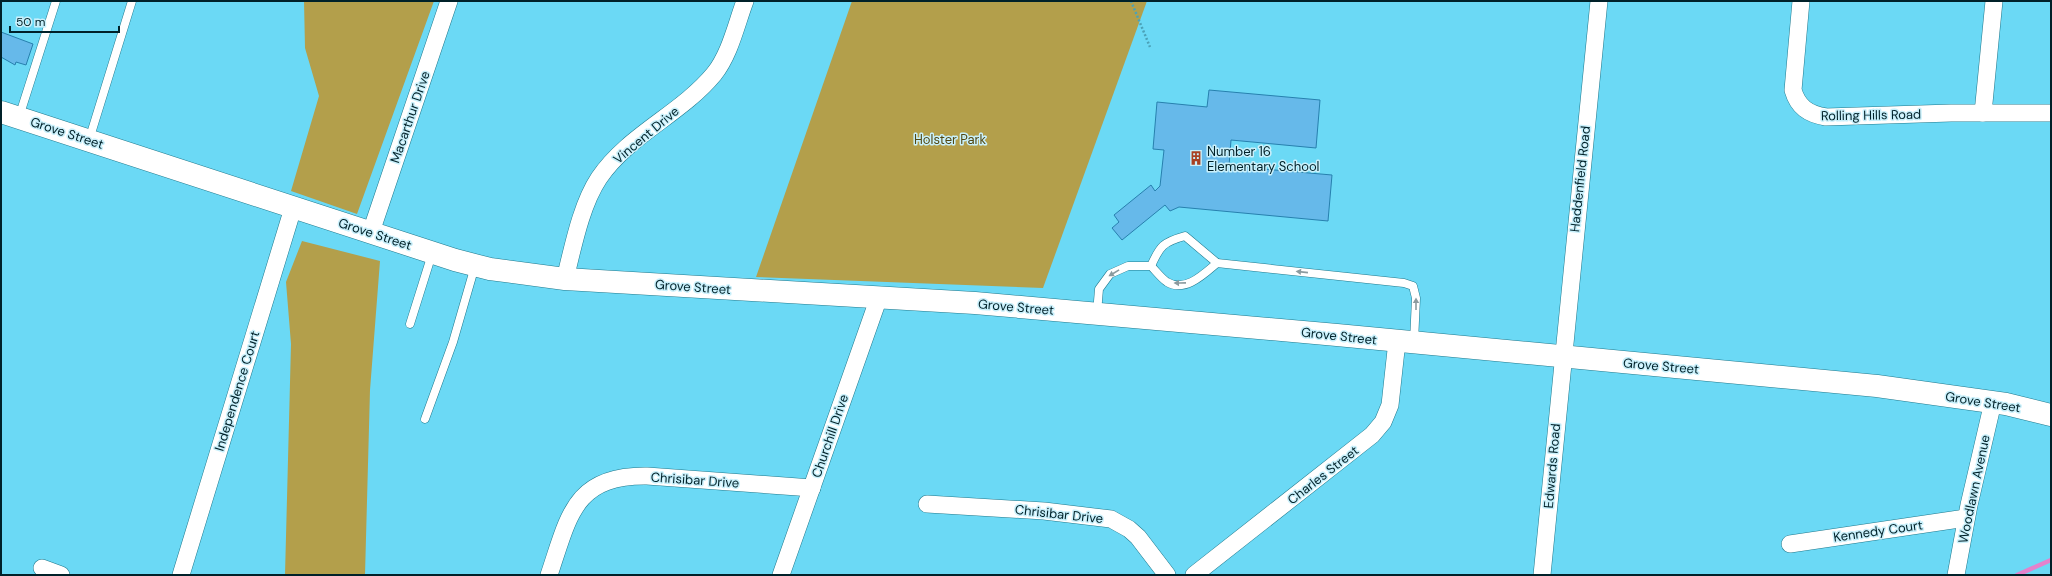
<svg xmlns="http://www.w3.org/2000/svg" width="2052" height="576" viewBox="0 0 2052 576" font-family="'DM Sans',sans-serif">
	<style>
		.green { fill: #b39f4b }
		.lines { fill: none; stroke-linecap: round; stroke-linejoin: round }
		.stream { stroke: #e382cc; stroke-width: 4.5 }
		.building { fill: #66b9ea; stroke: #2780ae }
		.lane-casing { stroke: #1f798d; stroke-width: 9 }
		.street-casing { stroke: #1f798d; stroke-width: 18 }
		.secondary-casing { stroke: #1f798d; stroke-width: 23 }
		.path { stroke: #4ba2b8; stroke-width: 2.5; stroke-dasharray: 2 2; stroke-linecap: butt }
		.lane { stroke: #fff; stroke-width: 8 }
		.street { stroke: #fff; stroke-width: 17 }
		.secondary { stroke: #fff; stroke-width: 22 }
		.oneway { fill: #8c9b9f }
		.labels { text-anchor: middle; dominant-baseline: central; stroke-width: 3; stroke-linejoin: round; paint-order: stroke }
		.street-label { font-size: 13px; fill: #002129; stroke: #c9f0fb }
		.park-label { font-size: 13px; fill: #524711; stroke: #c9f0fb }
		.poi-label { font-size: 13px; fill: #002129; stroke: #c9f0fb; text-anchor: start }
	</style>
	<rect width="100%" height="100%" fill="#6bd9f5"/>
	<g class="green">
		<path d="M304,1H434L357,214L291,191L319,96L305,48Z"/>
		<path d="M852,1H1147L1043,288L756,277Z"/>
		<path d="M302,241L380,261L370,390L365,575H285L291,344L286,282Z"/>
	</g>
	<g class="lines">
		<path class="stream" d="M2017,575L2051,560"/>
	</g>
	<g class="building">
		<path d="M1,32L33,44L26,65L16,62L15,65L1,57Z"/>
		<path d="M1209,90L1320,100L1316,148L1231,140L1229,166L1332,175L1328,221L1179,207L1170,211L1165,205L1122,240L1112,228L1119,222L1114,215L1151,185L1155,191L1160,186L1164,150L1153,149L1157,102L1207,107Z"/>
	</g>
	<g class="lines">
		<defs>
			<g id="lane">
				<path d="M19,117L56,1"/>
				<path d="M89,140L132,1"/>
				<path d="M1151,266C1160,246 1163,242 1185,236L1217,263"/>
				<path d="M1097,313L1099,289L1110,274L1128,266H1151C1156,271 1161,278 1167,282C1185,293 1204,274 1217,263L1404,283L1413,286L1416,298L1414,342"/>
				<path d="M410,324L432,254"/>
				<path d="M425,419L453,342L475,266"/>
			</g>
			<g id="street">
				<path d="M1801,1L1793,90C1798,107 1808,114 1826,117L1951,113H2051"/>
				<path d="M1983,113L1994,1"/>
				<path d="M371,232L449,1"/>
				<path d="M565,279C573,247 581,205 599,178C628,135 681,114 714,74C730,54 736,25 745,1"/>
				<path d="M927,504L1044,511L1111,519L1129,529L1138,537L1167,575"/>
				<path d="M1790,544L1966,518"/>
				<path d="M42,568L61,575"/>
				<path d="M181,575L293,208"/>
				<path d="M549,575C569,516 574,475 647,476L812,488"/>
				<path d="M781,575L879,297"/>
				<path d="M1194,575L1372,435L1383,422L1390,405L1397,341"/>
				<path d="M1542,575L1599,1"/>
				<path d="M1956,575L1969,505L1993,402"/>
			</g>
			<path id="secondary" d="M1,112L455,260L490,269L565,279L975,303L1337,335L1877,386L2006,404L2051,415"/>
		</defs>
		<use href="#lane" class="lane-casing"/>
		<use href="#street" class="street-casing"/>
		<use href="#secondary" class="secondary-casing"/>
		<path class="path" d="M1131,1L1150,47"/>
		<use href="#lane" class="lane"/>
		<use href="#street" class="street"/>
		<use href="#secondary" class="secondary"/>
	</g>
	<defs><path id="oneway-solid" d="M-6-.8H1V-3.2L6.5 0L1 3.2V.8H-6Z"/></defs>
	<g class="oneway">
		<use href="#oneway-solid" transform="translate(1302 272) rotate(-174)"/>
		<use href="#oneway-solid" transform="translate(1114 273) rotate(149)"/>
		<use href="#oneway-solid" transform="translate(1180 283) rotate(179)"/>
		<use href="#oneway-solid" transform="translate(1416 304) rotate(-90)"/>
	</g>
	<defs>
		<symbol id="building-bare" viewBox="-9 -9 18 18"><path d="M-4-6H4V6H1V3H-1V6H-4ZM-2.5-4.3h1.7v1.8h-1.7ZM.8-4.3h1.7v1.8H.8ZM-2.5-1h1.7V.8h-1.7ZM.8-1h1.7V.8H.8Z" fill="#a84022" stroke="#c9f0fb" stroke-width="2.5" paint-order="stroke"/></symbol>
	</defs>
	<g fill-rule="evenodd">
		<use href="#building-bare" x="1186" y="148" width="20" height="20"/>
	</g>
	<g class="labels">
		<g class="street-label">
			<text transform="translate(1871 115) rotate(-1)">Rolling Hills Road</text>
			<text transform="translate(410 117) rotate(-71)">Macarthur Drive</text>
			<text transform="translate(67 133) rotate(18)">Grove Street</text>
			<text transform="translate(646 135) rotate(-40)">Vincent Drive</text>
			<text transform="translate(1580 179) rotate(-84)">Haddenfield Road</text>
			<text transform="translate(375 234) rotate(18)">Grove Street</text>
			<text transform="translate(693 287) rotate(4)">Grove Street</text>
			<text transform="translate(1016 307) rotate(5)">Grove Street</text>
			<text transform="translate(1339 336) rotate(6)">Grove Street</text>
			<text transform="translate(1661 366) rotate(5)">Grove Street</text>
			<text transform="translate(237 391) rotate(-73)">Independence Court</text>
			<text transform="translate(1983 402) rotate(9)">Grove Street</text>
			<text transform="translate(830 436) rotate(-71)">Churchill Drive</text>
			<text transform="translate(1552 466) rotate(-85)">Edwards Road</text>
			<text transform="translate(1323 475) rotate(-38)">Charles Street</text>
			<text transform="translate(695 480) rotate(4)">Chrisibar Drive</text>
			<text transform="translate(1974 489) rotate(-78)">Woodlawn Avenue</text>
			<text transform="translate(1059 514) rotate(6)">Chrisibar Drive</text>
			<text transform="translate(1878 531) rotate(-8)">Kennedy Court</text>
		</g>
		<g class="park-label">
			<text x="950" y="139">Holster Park</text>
		</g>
		<g class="poi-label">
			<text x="1207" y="151">Number 16<tspan x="1207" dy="15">Elementary School</tspan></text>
		</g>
	</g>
	<rect width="2052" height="576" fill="none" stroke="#002129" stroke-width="4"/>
	<path d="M10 26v6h109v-6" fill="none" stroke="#002129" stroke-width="2"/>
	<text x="16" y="26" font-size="12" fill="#002129" stroke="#c9f0fb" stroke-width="3" paint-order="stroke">50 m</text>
</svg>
